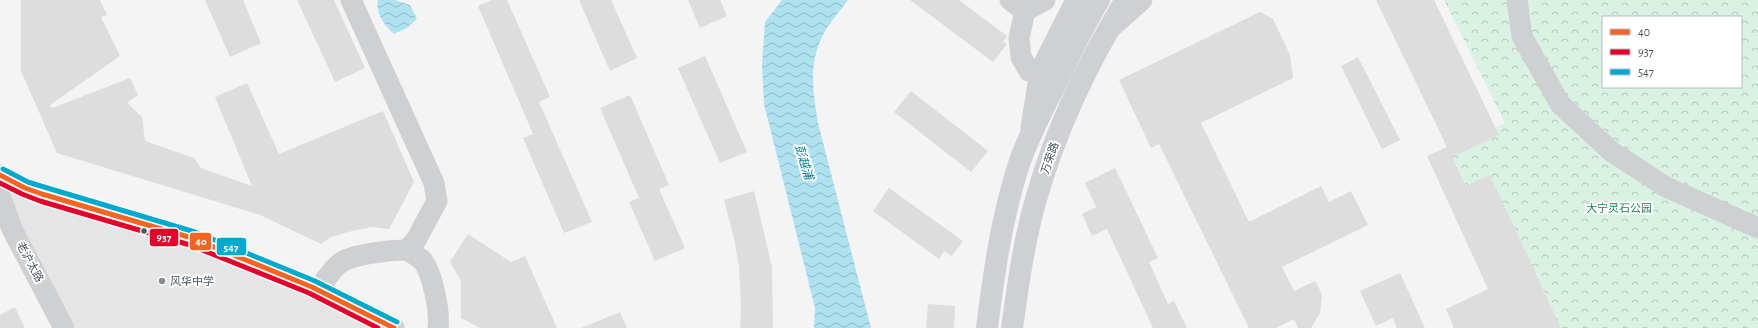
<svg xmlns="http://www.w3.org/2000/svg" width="1758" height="328" viewBox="0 0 1758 328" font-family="'Alegreya Sans','Noto Sans SC',sans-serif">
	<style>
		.education { fill: #e6e5e6 }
		.forest { fill: url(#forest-crowns); fill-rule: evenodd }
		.water { fill: url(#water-waves) }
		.building { fill: #ddddde }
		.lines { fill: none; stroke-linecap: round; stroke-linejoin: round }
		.minor { stroke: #ced0d2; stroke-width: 21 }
		.secondary { stroke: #ced0d4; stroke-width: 22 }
		.bus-1-casing { stroke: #fff; stroke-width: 8 }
		.bus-2-casing { stroke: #fff; stroke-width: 8 }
		.bus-3-casing { stroke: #fff; stroke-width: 8 }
		.bus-1 { stroke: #f26522; stroke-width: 5 }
		.bus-2 { stroke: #e4002b; stroke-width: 5 }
		.bus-3 { stroke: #00a9ce; stroke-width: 5 }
		.bus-dot { fill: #4a5661; stroke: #fff; stroke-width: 1.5 }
		.poi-dot { fill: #868d94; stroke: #fff; stroke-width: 1.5 }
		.labels { text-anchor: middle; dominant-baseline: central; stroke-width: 4; stroke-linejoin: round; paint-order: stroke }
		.street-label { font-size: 11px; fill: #4a5661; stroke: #fff }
		.park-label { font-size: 11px; fill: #17864f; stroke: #fff }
		.poi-label { font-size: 11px; fill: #4a5661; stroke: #fff; text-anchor: start }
		.water-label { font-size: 12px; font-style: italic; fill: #0c7c9b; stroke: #fff }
		.line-badge { stroke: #fff; stroke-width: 1.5 }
		.badge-label { font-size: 11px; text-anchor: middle; font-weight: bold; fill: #fff }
	</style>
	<defs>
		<pattern id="forest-crowns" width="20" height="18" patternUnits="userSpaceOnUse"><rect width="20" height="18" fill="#d9f2e3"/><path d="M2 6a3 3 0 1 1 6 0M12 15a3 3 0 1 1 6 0" fill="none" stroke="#b2c7bb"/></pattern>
		<pattern id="water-waves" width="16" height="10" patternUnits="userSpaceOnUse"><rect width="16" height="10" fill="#aee2f0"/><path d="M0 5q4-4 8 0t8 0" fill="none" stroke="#90bac6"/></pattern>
	</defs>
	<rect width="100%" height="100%" fill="#f4f4f4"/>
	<path class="education" d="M7,187L193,247L353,314L377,328H76L21,225Z"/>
	<path class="forest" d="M1444,0H1758V328H1541L1449,152L1505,123ZM1603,17H1741V87H1603Z"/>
	<g class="water">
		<path d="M378,0H395L410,5L417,19L407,28L394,34C385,26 375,13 378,0Z"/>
		<path d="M782,0H848C840,11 829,23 823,35C808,64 813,92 818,123L871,328H814L815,308L764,104L762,65L765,22Z"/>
	</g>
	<g class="building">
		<path d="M21,0H100L107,15L101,17L120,56L50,105L52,108L130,78L138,95L127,103L142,117L145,141L194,158L201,168L252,186L215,97L247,83L279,154L383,111L414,182L389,229L372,227L352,231L331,237L321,244L260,215L57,153L21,71Z"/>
		<path d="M205,0H243L261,43L230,57Z"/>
		<path d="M297,0H334L365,68L335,82Z"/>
		<path d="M491,0H507L550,97L539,102L592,222L564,233L523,138L533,134L478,6Z"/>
		<path d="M579,0H611L637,58L610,71Z"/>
		<path d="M688,0H720L727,16L700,28Z"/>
		<path d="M910,0H959L1007,36L1003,42L1007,44L993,62Z"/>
		<path d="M1376,0H1434L1499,135L1452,157L1466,186L1490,175L1561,328H1454L1446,309L1488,289L1427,156L1447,147Z"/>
		<path d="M1260,12L1273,19L1290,55L1293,78L1201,123L1249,222L1321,186L1329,202L1351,191L1368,225L1282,267L1294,291L1315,281L1319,288L1322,296L1320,313L1311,328H1298L1294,319L1276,328H1249L1159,144L1151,148L1119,80Z"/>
		<path d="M705,56L747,152L720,163L678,68Z"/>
		<path d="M1358,57L1400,140L1382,149L1341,66Z"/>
		<path d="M911,91L988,151L971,172L894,112Z"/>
		<path d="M630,95L669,185L659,189L685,248L655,261L629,202L639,198L600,108Z"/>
		<path d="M1115,168L1158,258L1149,262L1168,304L1174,301L1187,328H1153L1107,229L1092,236L1082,214L1096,207L1085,183Z"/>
		<path d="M889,188L963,241L952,256L944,251L939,259L873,211Z"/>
		<path d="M754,191L772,267L773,328H740L741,305L739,267L734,238L724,200Z"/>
		<path d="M468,234L511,262L525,256L557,328H480L461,318V281L450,262Z"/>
		<path d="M1400,273L1425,328H1397L1393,318L1376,326L1360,291Z"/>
		<path d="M928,304L955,306L954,328H926Z"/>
		<path d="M15,307L25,328H0V315Z"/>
		<path d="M620,312L627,328H581Z"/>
	</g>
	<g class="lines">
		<g class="minor">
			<path d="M1010,0L1025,11L1019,38L1021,57L1029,71H1040"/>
			<path d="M1517,0L1522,36L1560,104L1612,152L1666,187L1758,228"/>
			<path d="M1025,11L1045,0"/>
			<path d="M1114,25L1142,0"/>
			<path d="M1031,128L1040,71L1076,0"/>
			<path d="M0,175L25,188L42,194L192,238L312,287L394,328"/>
			<path d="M0,195L12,229L64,328"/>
			<path d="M407,250C412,253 419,257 423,261C433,275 440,311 438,328"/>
			<path d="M318,290C325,281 331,270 340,263C353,254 391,250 407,250L416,240L437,201L434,183L351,0"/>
		</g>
		<g class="secondary">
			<path d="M987,328C994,272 1002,215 1020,161C1030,133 1044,107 1057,81C1070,54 1083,26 1099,0"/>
			<path d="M1012,328C1018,285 1024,241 1036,199C1056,129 1088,62 1126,0"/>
		</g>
		<defs>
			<path id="bus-1" d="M0,175L25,188L42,194L192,238L312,287L394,328"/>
			<path id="bus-2" d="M0,183L22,194L40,201L190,245L309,293L378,328"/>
			<path id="bus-3" d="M3,169L28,182L44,187L195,232L315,281L397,322"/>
		</defs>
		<use href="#bus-1" class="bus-1-casing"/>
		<use href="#bus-2" class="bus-2-casing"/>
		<use href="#bus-3" class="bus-3-casing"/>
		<use href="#bus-1" class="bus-1"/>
		<use href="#bus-2" class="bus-2"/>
		<use href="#bus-3" class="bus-3"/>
	</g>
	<circle class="bus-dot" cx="144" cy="231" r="3.5"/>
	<circle class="poi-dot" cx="162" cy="281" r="4"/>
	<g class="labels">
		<g class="street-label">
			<text transform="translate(1050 158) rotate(-71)">万荣路</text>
			<text transform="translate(30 262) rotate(62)">老沪太路</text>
		</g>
		<g class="park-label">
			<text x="1619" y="208">大宁灵石公园</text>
		</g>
		<g class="poi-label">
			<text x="170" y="281">风华中学</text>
		</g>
		<g class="water-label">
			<text transform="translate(804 162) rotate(73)">彭越浦</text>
		</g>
	</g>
	<g class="line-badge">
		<rect x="149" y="228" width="30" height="19" rx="4" fill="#e4002b"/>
		<rect x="189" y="232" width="23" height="19" rx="4" fill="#f26522"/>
		<rect x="216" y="237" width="31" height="19" rx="4" fill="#00a9ce"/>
	</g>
	<g class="badge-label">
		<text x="164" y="241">937</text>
		<text x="201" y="245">40</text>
		<text x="231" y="251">547</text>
	</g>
	<rect x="1602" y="16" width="140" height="72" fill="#ffffff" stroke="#b7bbc0"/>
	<rect x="1610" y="29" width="20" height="6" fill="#f26522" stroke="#b7bbc0"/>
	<text x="1638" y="36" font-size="12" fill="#4a5661">40</text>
	<rect x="1610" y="49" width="20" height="6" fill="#e4002b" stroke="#b7bbc0"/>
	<text x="1638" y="56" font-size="12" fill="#4a5661">937</text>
	<rect x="1610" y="69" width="20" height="6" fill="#00a9ce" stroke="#b7bbc0"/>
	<text x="1638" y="76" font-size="12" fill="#4a5661">547</text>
</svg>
